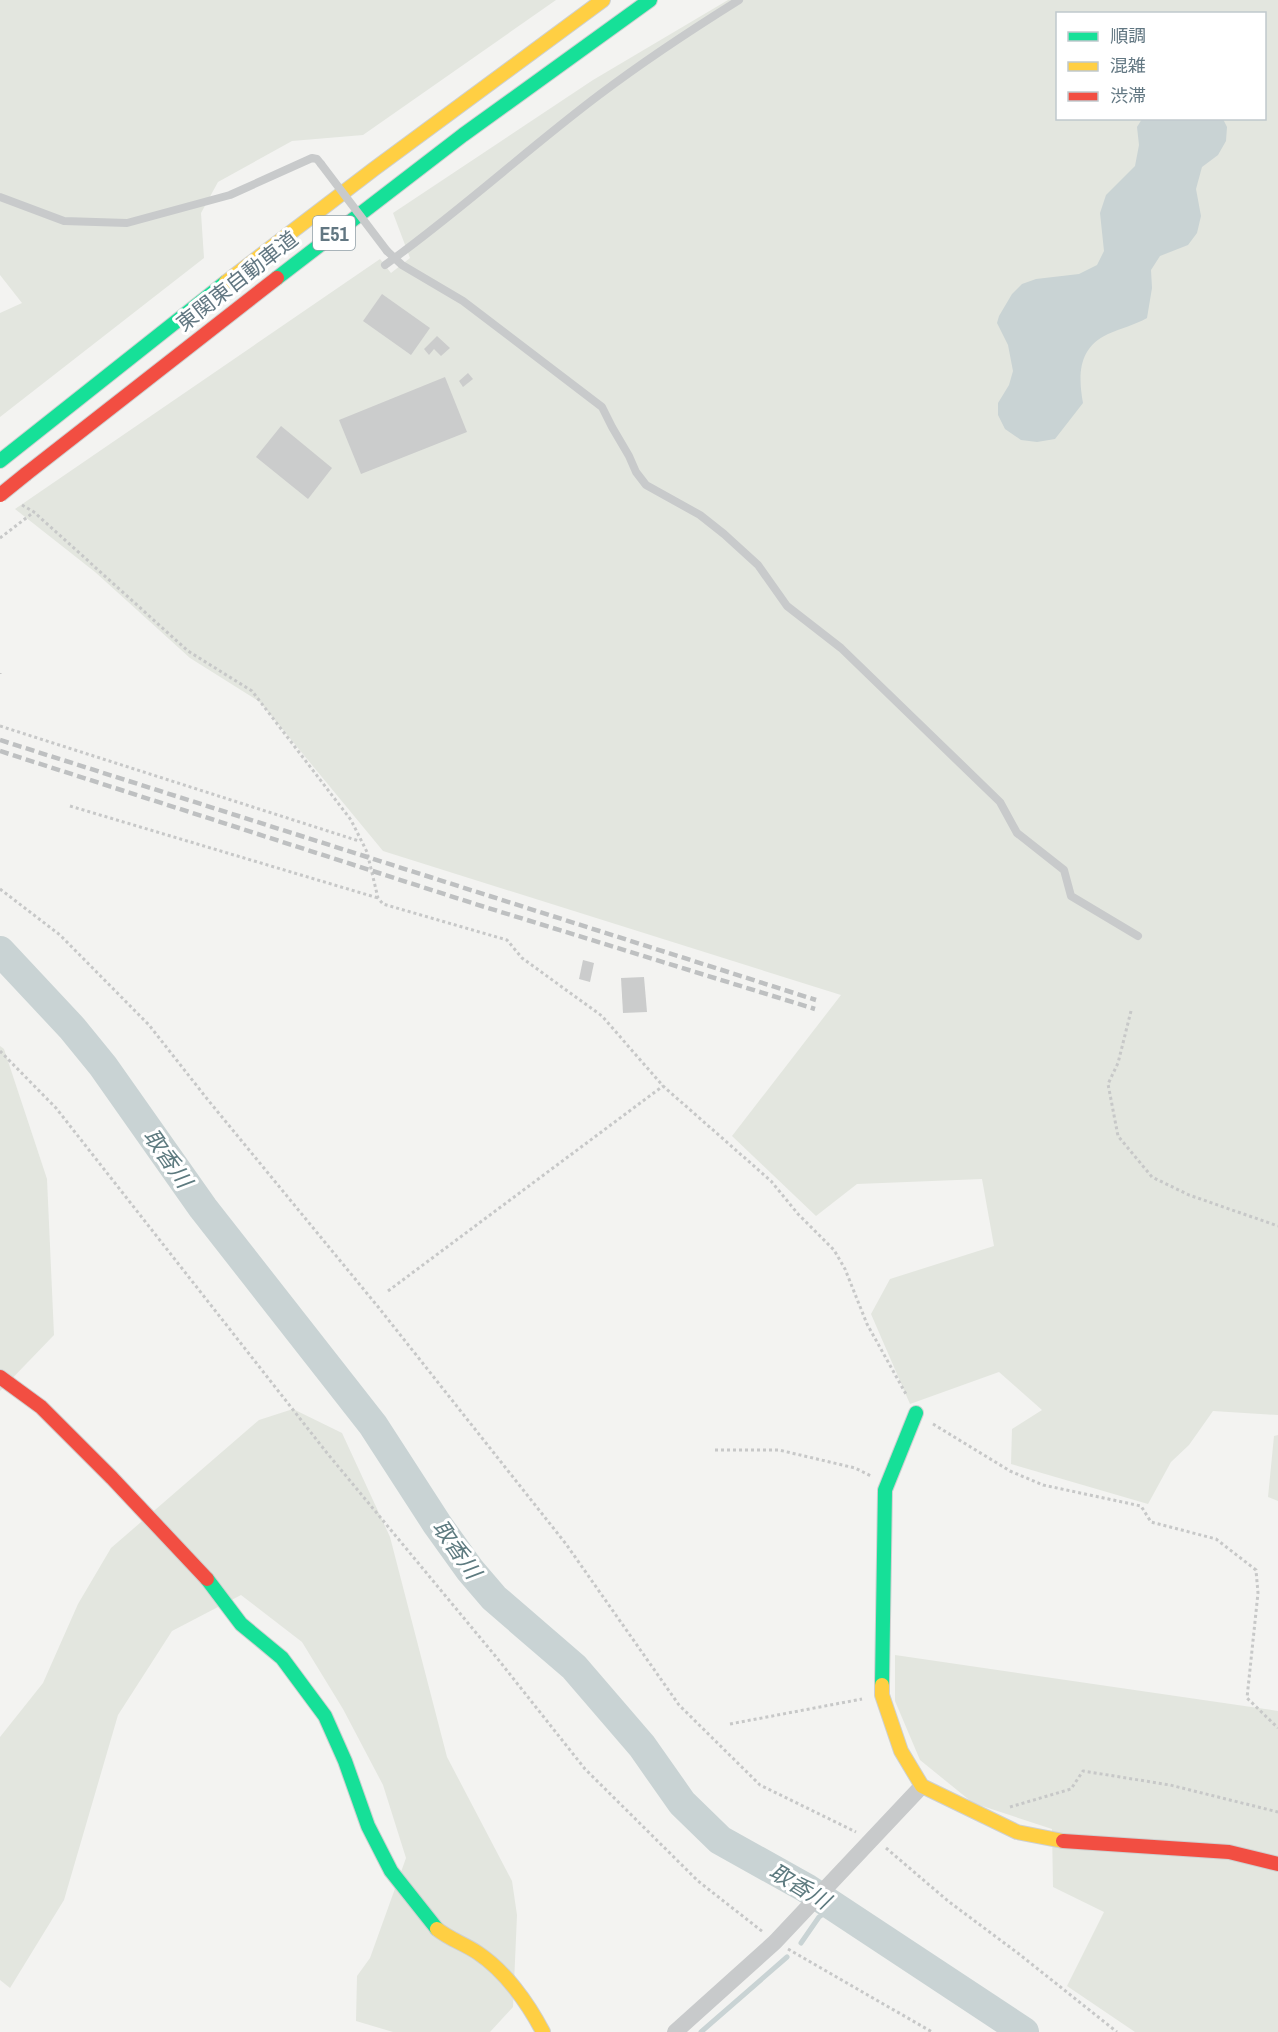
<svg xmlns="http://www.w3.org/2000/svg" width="1278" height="2032" viewBox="0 0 1278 2032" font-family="'Archivo Narrow','Noto Sans JP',sans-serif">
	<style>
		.green { fill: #e3e6df; fill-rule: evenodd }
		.water { fill: #c9d3d4 }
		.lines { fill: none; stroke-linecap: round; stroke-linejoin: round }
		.stream { stroke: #c9d3d4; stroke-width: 5 }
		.river { stroke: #c9d3d4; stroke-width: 30 }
		.building { fill: #cbcccc }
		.fast-casing { stroke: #ced0d0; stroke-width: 16 }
		.slow-casing { stroke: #ced0d0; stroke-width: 16 }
		.jam-casing { stroke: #ced0d0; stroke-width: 16 }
		.path { stroke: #c7c8c8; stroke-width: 3; stroke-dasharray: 3 3; stroke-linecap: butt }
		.lane { stroke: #c8cacb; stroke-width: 8 }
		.street { stroke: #c8cacb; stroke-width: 16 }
		.fast { stroke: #16e098; stroke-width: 14 }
		.slow { stroke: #ffcf43; stroke-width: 14 }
		.jam { stroke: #f24e42; stroke-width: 14 }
		.rail { stroke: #bec0c1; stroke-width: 4.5; stroke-dasharray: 9 4.5; stroke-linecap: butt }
		.jam-bridge-casing { stroke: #d0d1d1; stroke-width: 16; stroke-linecap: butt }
		.lane-bridge { stroke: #c8cacb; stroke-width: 8 }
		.jam-bridge { stroke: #f24e42; stroke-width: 14 }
		.labels { text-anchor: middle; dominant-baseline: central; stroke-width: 6; stroke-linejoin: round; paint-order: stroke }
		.shield { fill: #fff; stroke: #91a0a8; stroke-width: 1.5 }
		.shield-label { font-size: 20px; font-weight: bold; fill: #627782 }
		.street-label { font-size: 21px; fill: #627782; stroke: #fff }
		.water-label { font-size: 22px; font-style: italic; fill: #5d7a7f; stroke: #fff }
	</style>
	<rect width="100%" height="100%" fill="#f3f3f1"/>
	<g class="green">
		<path d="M0,0H556L363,135L292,141L218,182L201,213L204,258L0,417V313L22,303L0,275Z"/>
		<path d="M728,0H1278V1415L1213,1411L1189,1445L1171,1462L1148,1504L1011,1464L1012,1429L1042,1410L999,1372L910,1404L871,1314L890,1279L994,1246L982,1179L857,1184L816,1216L732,1136L841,995L383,851L260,702L190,658L95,572L15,509L380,259L391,273L410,258L393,213L593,80ZM1058,14H1264V118H1058Z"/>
		<path d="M0,1046L4,1049L47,1179L54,1335L0,1391Z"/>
		<path d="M293,1409L342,1433L390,1537L447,1757L512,1881L517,1915L513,2007L490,2032H393L356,2021L357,1976L370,1958L406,1858L383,1785L343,1709L302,1642L241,1595L172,1631L118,1715L64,1900L10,1988L0,1980V1737L43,1683L78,1604L111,1548L259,1420Z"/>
		<path d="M1278,1435V1501L1268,1497L1274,1436Z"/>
		<path d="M895,1655L1278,1711V2032H1135L1067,1986L1104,1912L1053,1887L1052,1829L973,1803L920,1760L895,1701Z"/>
	</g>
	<path class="water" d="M1142,119H1223L1227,127L1226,141L1218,155L1202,167L1196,189L1201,216L1197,233L1188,245L1160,256L1151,270L1152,288L1147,318C1135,325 1121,328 1108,334C1078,348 1078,375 1083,403L1055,439L1037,442L1021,440L1005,429L998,415V403L1009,385L1013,371L1008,345L997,323L999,316L1012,294L1022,284L1036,279L1079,274L1097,265L1104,251L1100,213L1106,195L1135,166L1139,145L1137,127Z"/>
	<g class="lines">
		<g class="stream">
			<path d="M801,1943L819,1917L835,1906"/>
			<path d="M701,2032L787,1957"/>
		</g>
		<path class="river" d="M0,951L72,1028L103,1066L203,1208L373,1425L437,1524L470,1570L494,1598L574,1667L642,1746L682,1803L720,1840L806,1888L1024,2032"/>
	</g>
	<g class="building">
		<path d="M382,294L430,328L411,355L363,321Z"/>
		<path d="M437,336L450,348L441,356L434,349L429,355L424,349Z"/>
		<path d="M468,373L473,379L463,387L459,381Z"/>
		<path d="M445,377L467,432L361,474L339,420Z"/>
		<path d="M281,426L332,468L308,499L256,457Z"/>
		<path d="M583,960L594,963L590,982L579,979Z"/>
		<path d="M644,977L647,1012L623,1013L621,978Z"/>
	</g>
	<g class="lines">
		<defs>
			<g id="fast">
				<path d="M277,278L463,135L650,0"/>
				<path d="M0,461L226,282"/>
				<path d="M207,1579L241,1624L282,1658L325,1716L345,1761L368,1826L391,1871L437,1929"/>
				<path d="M882,1685L885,1490L916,1413"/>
			</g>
			<g id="slow">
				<path d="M226,282L374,169L603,0"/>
				<path d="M882,1685V1695L901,1751L922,1786L1017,1832L1063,1841"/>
				<path d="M437,1929C449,1939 465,1944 478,1953C505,1971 528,2003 543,2032"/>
			</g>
			<g id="jam">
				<path d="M26,474L277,278"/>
				<path d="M0,1377L41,1407L112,1478L207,1579"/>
				<path d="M1063,1841L1229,1852L1278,1864"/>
			</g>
		</defs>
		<use href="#fast" class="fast-casing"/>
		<use href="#slow" class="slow-casing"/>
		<use href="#jam" class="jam-casing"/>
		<g class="path">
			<path d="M22,505L34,512L188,651L252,691L351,820L367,852L378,898L383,904L507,940L522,958L602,1016L663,1086L771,1181L798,1214L834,1250L845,1269L867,1324L907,1396"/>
			<path d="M0,538L34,512"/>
			<path d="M0,673V674"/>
			<path d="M0,726L359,841"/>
			<path d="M70,806L378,898"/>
			<path d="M0,889L60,935L149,1025L208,1100L379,1308L566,1544L679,1705L760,1785L856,1832"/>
			<path d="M1131,1011L1118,1063L1108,1084L1118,1136L1152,1177L1189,1195L1278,1226"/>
			<path d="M0,1051L56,1108L327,1453L497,1658L585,1769L698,1881L763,1932"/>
			<path d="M388,1291L663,1086"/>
			<path d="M933,1424L1010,1471L1043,1485L1141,1506L1151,1522L1216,1539L1256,1570L1258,1593L1247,1698L1278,1728"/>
			<path d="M715,1450H779L855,1468L871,1476"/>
			<path d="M730,1724L862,1699"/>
			<path d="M1010,1807L1071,1789L1083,1771L1170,1785L1278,1812"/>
			<path d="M886,1848L948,1901L1019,1954L1117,2032"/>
			<path d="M788,1949L932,2032"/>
		</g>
		<g class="lane">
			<path d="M0,197L64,221L127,223L230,195L312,158L317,159L321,164"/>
			<path d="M387,251L402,265L463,301L602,407L612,427L629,456L636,472L646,485L700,515L724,534L758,565L787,606L841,648L1000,802L1017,833L1064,870L1071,896L1138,936"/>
			<path d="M385,265C459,212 526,150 599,95C644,61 691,30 739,0"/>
		</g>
		<path class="street" d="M675,2032L775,1942L922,1786"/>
		<use href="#fast" class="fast"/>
		<use href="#slow" class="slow"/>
		<use href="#jam" class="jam"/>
		<g class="rail">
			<path d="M0,740L816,1000"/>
			<path d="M0,751L472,903L815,1009"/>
		</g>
		<defs>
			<path id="jam-bridge" d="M0,495L26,474"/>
		</defs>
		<use href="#jam-bridge" class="jam-bridge-casing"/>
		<path class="lane-bridge" d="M321,164L387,251"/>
		<use href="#jam-bridge" class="jam-bridge"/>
	</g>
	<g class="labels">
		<rect class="shield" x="313" y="216" width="42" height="34" rx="4.5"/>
		<g class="shield-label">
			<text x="334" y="233">E51</text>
		</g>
		<g class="street-label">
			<text transform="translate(237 281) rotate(-38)">東関東自動車道</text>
		</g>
		<g class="water-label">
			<text transform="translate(168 1158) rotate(55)">取香川</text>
			<text transform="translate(457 1549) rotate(55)">取香川</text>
			<text transform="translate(800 1886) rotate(31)">取香川</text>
		</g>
	</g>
	<rect x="1056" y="12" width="210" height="108" fill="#ffffff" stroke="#c0c9cd" stroke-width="1.5"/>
	<rect x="1068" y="32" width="30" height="9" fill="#16e098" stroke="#c0c9cd" stroke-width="1.5"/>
	<text x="1110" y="42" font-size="18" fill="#627782">順調</text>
	<rect x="1068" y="62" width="30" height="9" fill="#ffcf43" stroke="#c0c9cd" stroke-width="1.5"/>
	<text x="1110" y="72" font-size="18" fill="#627782">混雑</text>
	<rect x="1068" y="92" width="30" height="9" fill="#f24e42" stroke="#c0c9cd" stroke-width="1.5"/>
	<text x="1110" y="102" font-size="18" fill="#627782">渋滞</text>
</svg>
